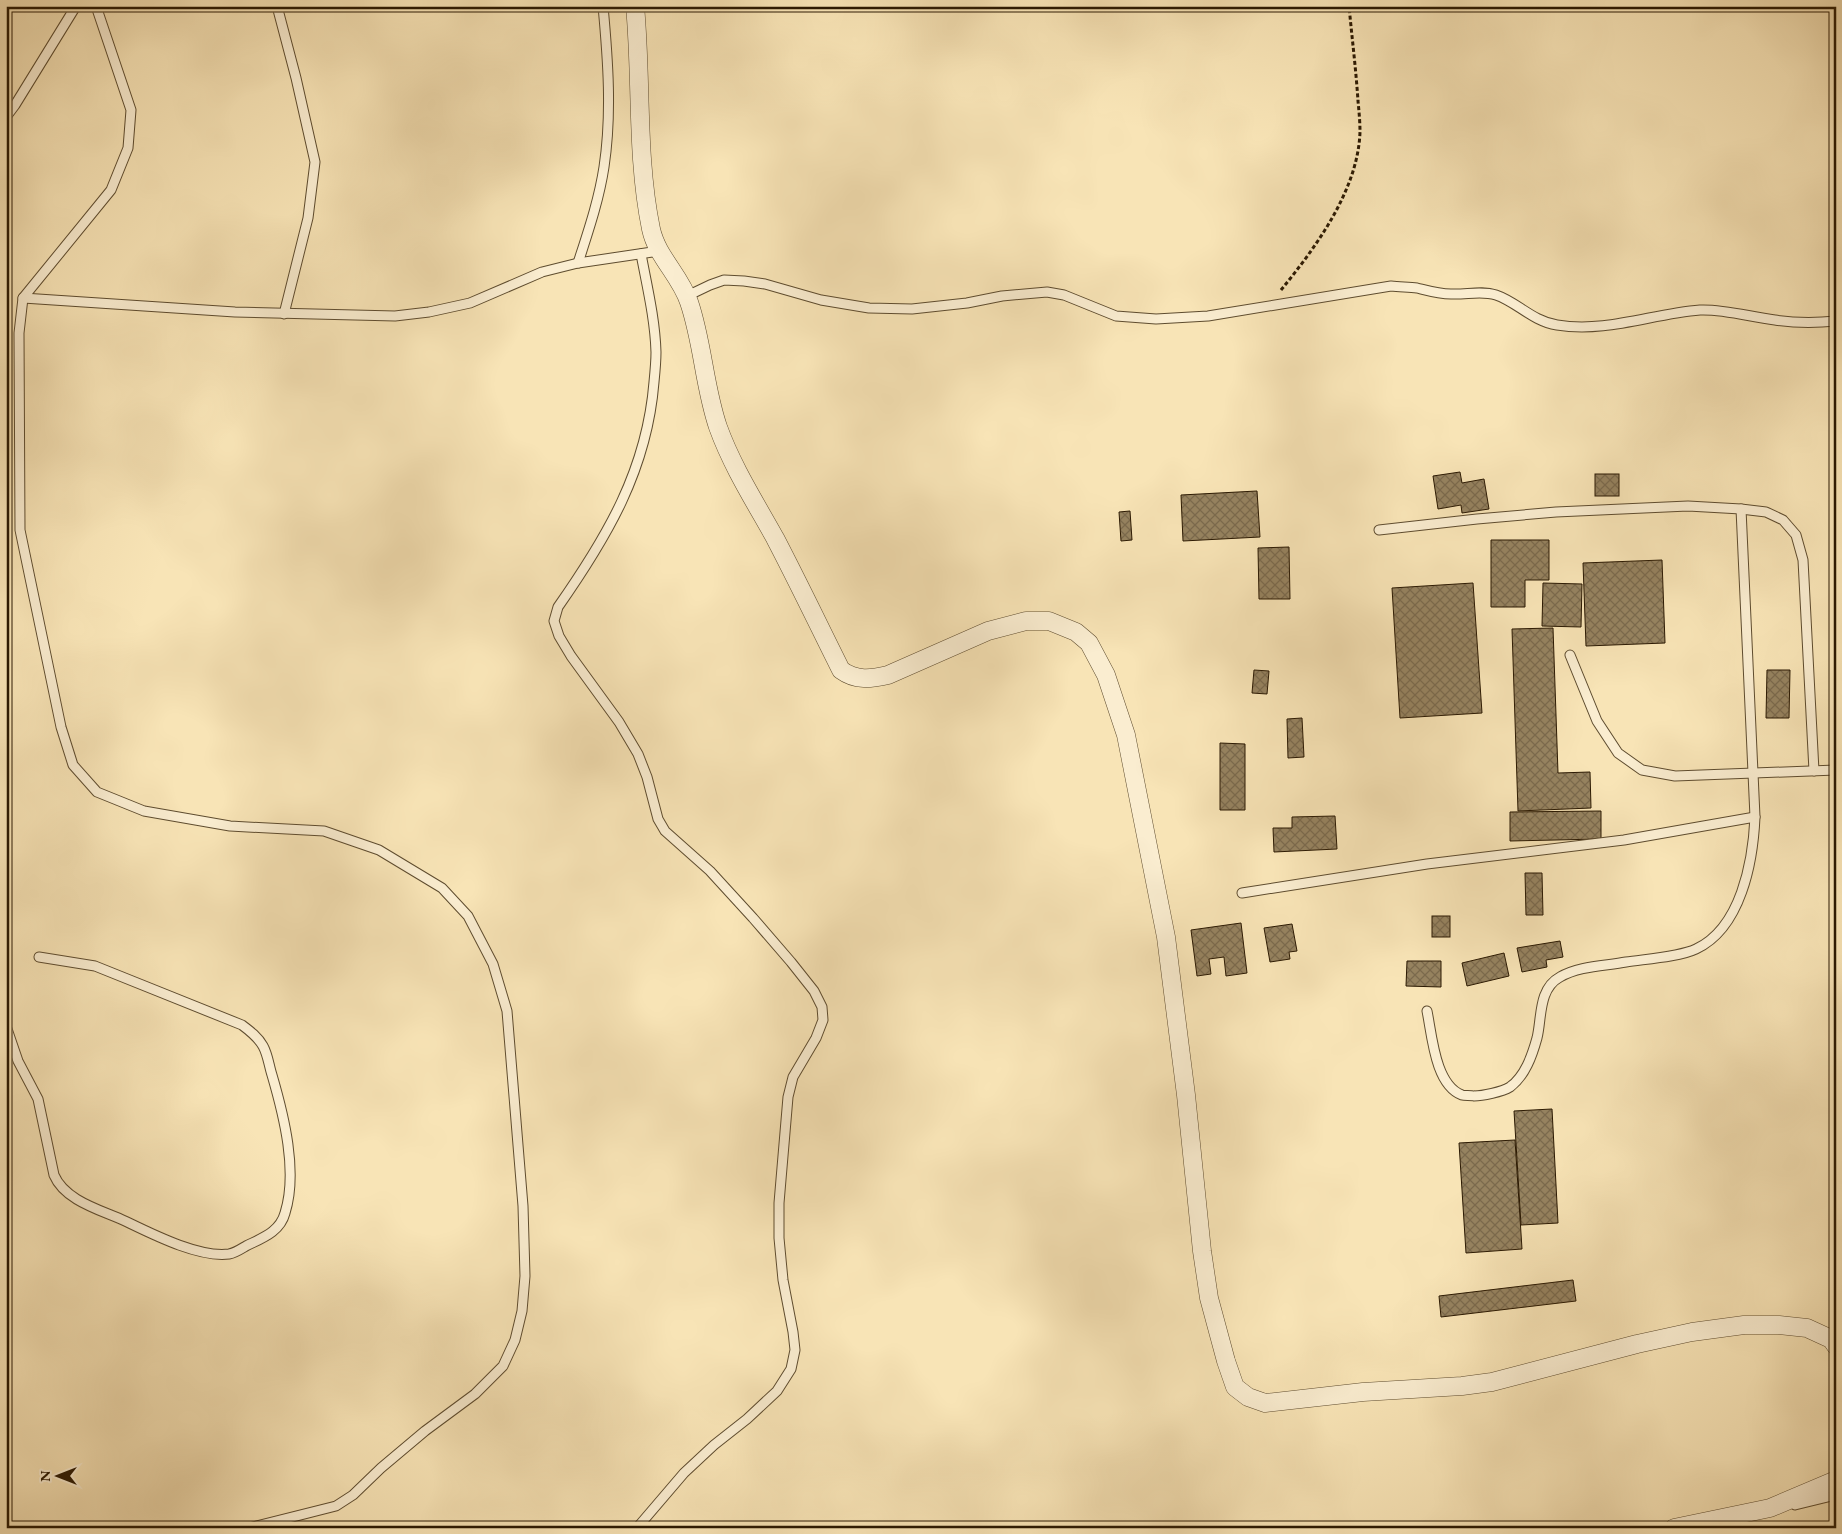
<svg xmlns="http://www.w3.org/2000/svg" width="1842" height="1534" viewBox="0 0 1842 1534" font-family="'EB Garamond',serif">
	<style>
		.building { fill: url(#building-cross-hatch); stroke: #2b1902 }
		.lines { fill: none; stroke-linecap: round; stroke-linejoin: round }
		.service-casing { stroke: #5e4c2f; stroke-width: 11 }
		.minor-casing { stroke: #5e4c2f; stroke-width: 19 }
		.path { stroke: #2b1902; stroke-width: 3; stroke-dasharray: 4 2.5; stroke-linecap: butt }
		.service { stroke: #faedd0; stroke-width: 9 }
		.minor { stroke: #faedd0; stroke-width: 18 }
	</style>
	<defs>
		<pattern id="building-cross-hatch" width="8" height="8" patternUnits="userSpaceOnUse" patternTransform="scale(1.25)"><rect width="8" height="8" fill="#968360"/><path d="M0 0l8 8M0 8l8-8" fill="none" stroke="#7b6a4d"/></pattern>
	</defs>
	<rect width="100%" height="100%" fill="#f8e4b6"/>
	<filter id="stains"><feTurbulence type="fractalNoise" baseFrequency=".004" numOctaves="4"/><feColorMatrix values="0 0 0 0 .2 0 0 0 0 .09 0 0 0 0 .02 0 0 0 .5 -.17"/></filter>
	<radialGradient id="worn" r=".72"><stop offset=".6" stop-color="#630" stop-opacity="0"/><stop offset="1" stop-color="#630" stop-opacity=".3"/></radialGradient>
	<g class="building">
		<path d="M1460,472L1462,483L1484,479L1489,509L1462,513L1461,505L1438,509L1433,476Z"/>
		<rect x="1595" y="474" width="24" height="22"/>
		<path d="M1257,491L1260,537L1183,541L1181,495Z"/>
		<path d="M1130,511L1132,540L1121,541L1119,512Z"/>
		<path d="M1491,540H1549V580H1525V607H1491Z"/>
		<path d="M1289,547L1290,599H1259L1258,548Z"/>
		<path d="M1662,560L1665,643L1586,646L1583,563Z"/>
		<path d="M1473,583L1482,713L1400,718L1392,588Z"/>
		<path d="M1543,583L1582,584L1581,627L1542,626Z"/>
		<path d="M1553,628L1558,773L1590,772L1591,808L1518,811L1512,629Z"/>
		<path d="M1254,670L1269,671L1267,694L1252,693Z"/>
		<path d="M1767,670H1790L1789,718H1766Z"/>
		<path d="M1302,718L1304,757L1288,758L1287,719Z"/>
		<path d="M1220,743L1245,744V810H1220Z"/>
		<path d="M1601,811V839L1510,841V812Z"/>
		<path d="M1335,816L1337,849L1274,852L1273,828H1292V817Z"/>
		<path d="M1525,873H1542L1543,915H1526Z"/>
		<rect x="1432" y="916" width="18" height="21"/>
		<path d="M1241,923L1247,973L1226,976L1224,957L1209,959L1211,974L1197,976L1191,930Z"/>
		<path d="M1292,924L1297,951L1289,952L1290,959L1270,962L1264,928Z"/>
		<path d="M1560,941L1563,957L1546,960L1547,967L1522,972L1517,948Z"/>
		<path d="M1504,953L1509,976L1467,986L1462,963Z"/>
		<path d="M1407,961H1441V987L1406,986Z"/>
		<path d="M1552,1109L1558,1223L1521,1225L1514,1111Z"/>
		<path d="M1515,1140L1522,1249L1466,1253L1459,1143Z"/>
		<path d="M1573,1280L1576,1301L1441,1317L1439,1296Z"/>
	</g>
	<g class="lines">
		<defs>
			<g id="service">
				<path d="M96,6L131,110L128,148L111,190L23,298L19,333L20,530L61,727L73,765L97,792L144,811L230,826L324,831L379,850L442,888L468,916L493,964L507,1011L523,1206L525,1276L522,1311L515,1340L503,1366L475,1394L425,1431L381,1468L353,1495L336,1506L249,1528"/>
				<path d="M277,6L296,78L315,162L308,218L284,314"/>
				<path d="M6,117L15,105L76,6"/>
				<path d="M578,263C588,232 599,200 604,167C612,114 608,60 603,6"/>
				<path d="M687,296L710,285L724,280L744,281L765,284L821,300L869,308L912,309L967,303L1002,296L1047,292L1064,295L1116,316L1156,319L1208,316L1391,286C1400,287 1409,287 1417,288C1429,291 1439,294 1451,294C1466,295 1481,290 1496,295C1517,302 1532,321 1557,325C1606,333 1651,314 1700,310C1725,309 1750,317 1775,320C1795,323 1816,323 1836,321"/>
				<path d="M23,298L235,312L395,316L429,312L470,303L542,272L578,263L659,251"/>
				<path d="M1379,530L1477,519L1556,512L1688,506L1741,509L1766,512L1783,520L1796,535L1803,560L1814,771"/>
				<path d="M1570,655L1597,721L1618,753L1642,770L1675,776L1836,770"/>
				<path d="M1242,893L1427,864L1624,840L1755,817"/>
				<path d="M1427,1011C1432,1035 1435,1085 1462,1095C1465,1096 1470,1095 1474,1096C1482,1096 1502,1092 1510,1087C1525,1076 1532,1056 1537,1038C1542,1018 1538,989 1560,977C1579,966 1604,966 1626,962C1646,959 1679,957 1696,949C1741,928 1753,862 1755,817L1741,509"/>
				<path d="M6,1026L18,1061L38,1099L54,1175C65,1201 101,1210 125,1221C152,1234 199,1258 229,1254C235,1253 241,1249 246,1246C262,1238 280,1232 285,1213C298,1172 284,1116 272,1075C269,1066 268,1055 263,1046C258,1037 250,1031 242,1025L95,966L39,957"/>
				<path d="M1795,1505L1836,1495"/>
				<path d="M637,1528L684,1473L714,1445L747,1419L777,1391L791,1369L795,1350L793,1332L783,1280L779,1238V1203L788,1097L793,1077L816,1038L823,1020L822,1007L814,991L791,962L753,918L710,871L665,831L658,819L647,777L638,754L619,722L571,656L559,636L554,621L558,607C607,537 647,470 654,382C655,372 656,362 656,352C655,319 647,286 641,254"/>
			</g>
			<g id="minor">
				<path d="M635,6C642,80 636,156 651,229C657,257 680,275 689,302C703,343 704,386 718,427C732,466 755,502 775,538C798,582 819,626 841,670C856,681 871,679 888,675L988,631L1026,621H1049L1076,632L1089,643L1106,675L1126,735L1166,937L1186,1095L1202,1251L1209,1298L1226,1361L1235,1387L1248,1397L1265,1403L1363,1392L1462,1386L1492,1382L1637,1344L1692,1332L1744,1325H1779L1807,1328L1831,1339L1836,1346"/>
				<path d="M1674,1528L1770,1508L1836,1480"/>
			</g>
		</defs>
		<use href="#service" class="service-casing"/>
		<use href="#minor" class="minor-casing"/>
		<path class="path" d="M1281,290C1316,247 1358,190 1360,132C1360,122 1359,111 1358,101C1356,70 1352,38 1349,6"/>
		<use href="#service" class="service"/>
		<use href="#minor" class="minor"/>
	</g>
	<rect width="1842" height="1534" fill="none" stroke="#f8e4b6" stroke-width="25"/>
	<rect x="8" y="8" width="1827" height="1519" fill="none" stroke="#2b1902" stroke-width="2.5"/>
	<rect x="12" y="12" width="1817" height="1509" fill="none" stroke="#2b1902"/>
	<g transform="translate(58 1476) rotate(270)" stroke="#faedd0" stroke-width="4" paint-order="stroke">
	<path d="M0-4L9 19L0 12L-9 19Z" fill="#2b1902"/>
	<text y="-8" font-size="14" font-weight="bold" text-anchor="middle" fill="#2b1902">N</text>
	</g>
	<rect width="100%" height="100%" filter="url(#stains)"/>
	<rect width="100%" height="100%" fill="url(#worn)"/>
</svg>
